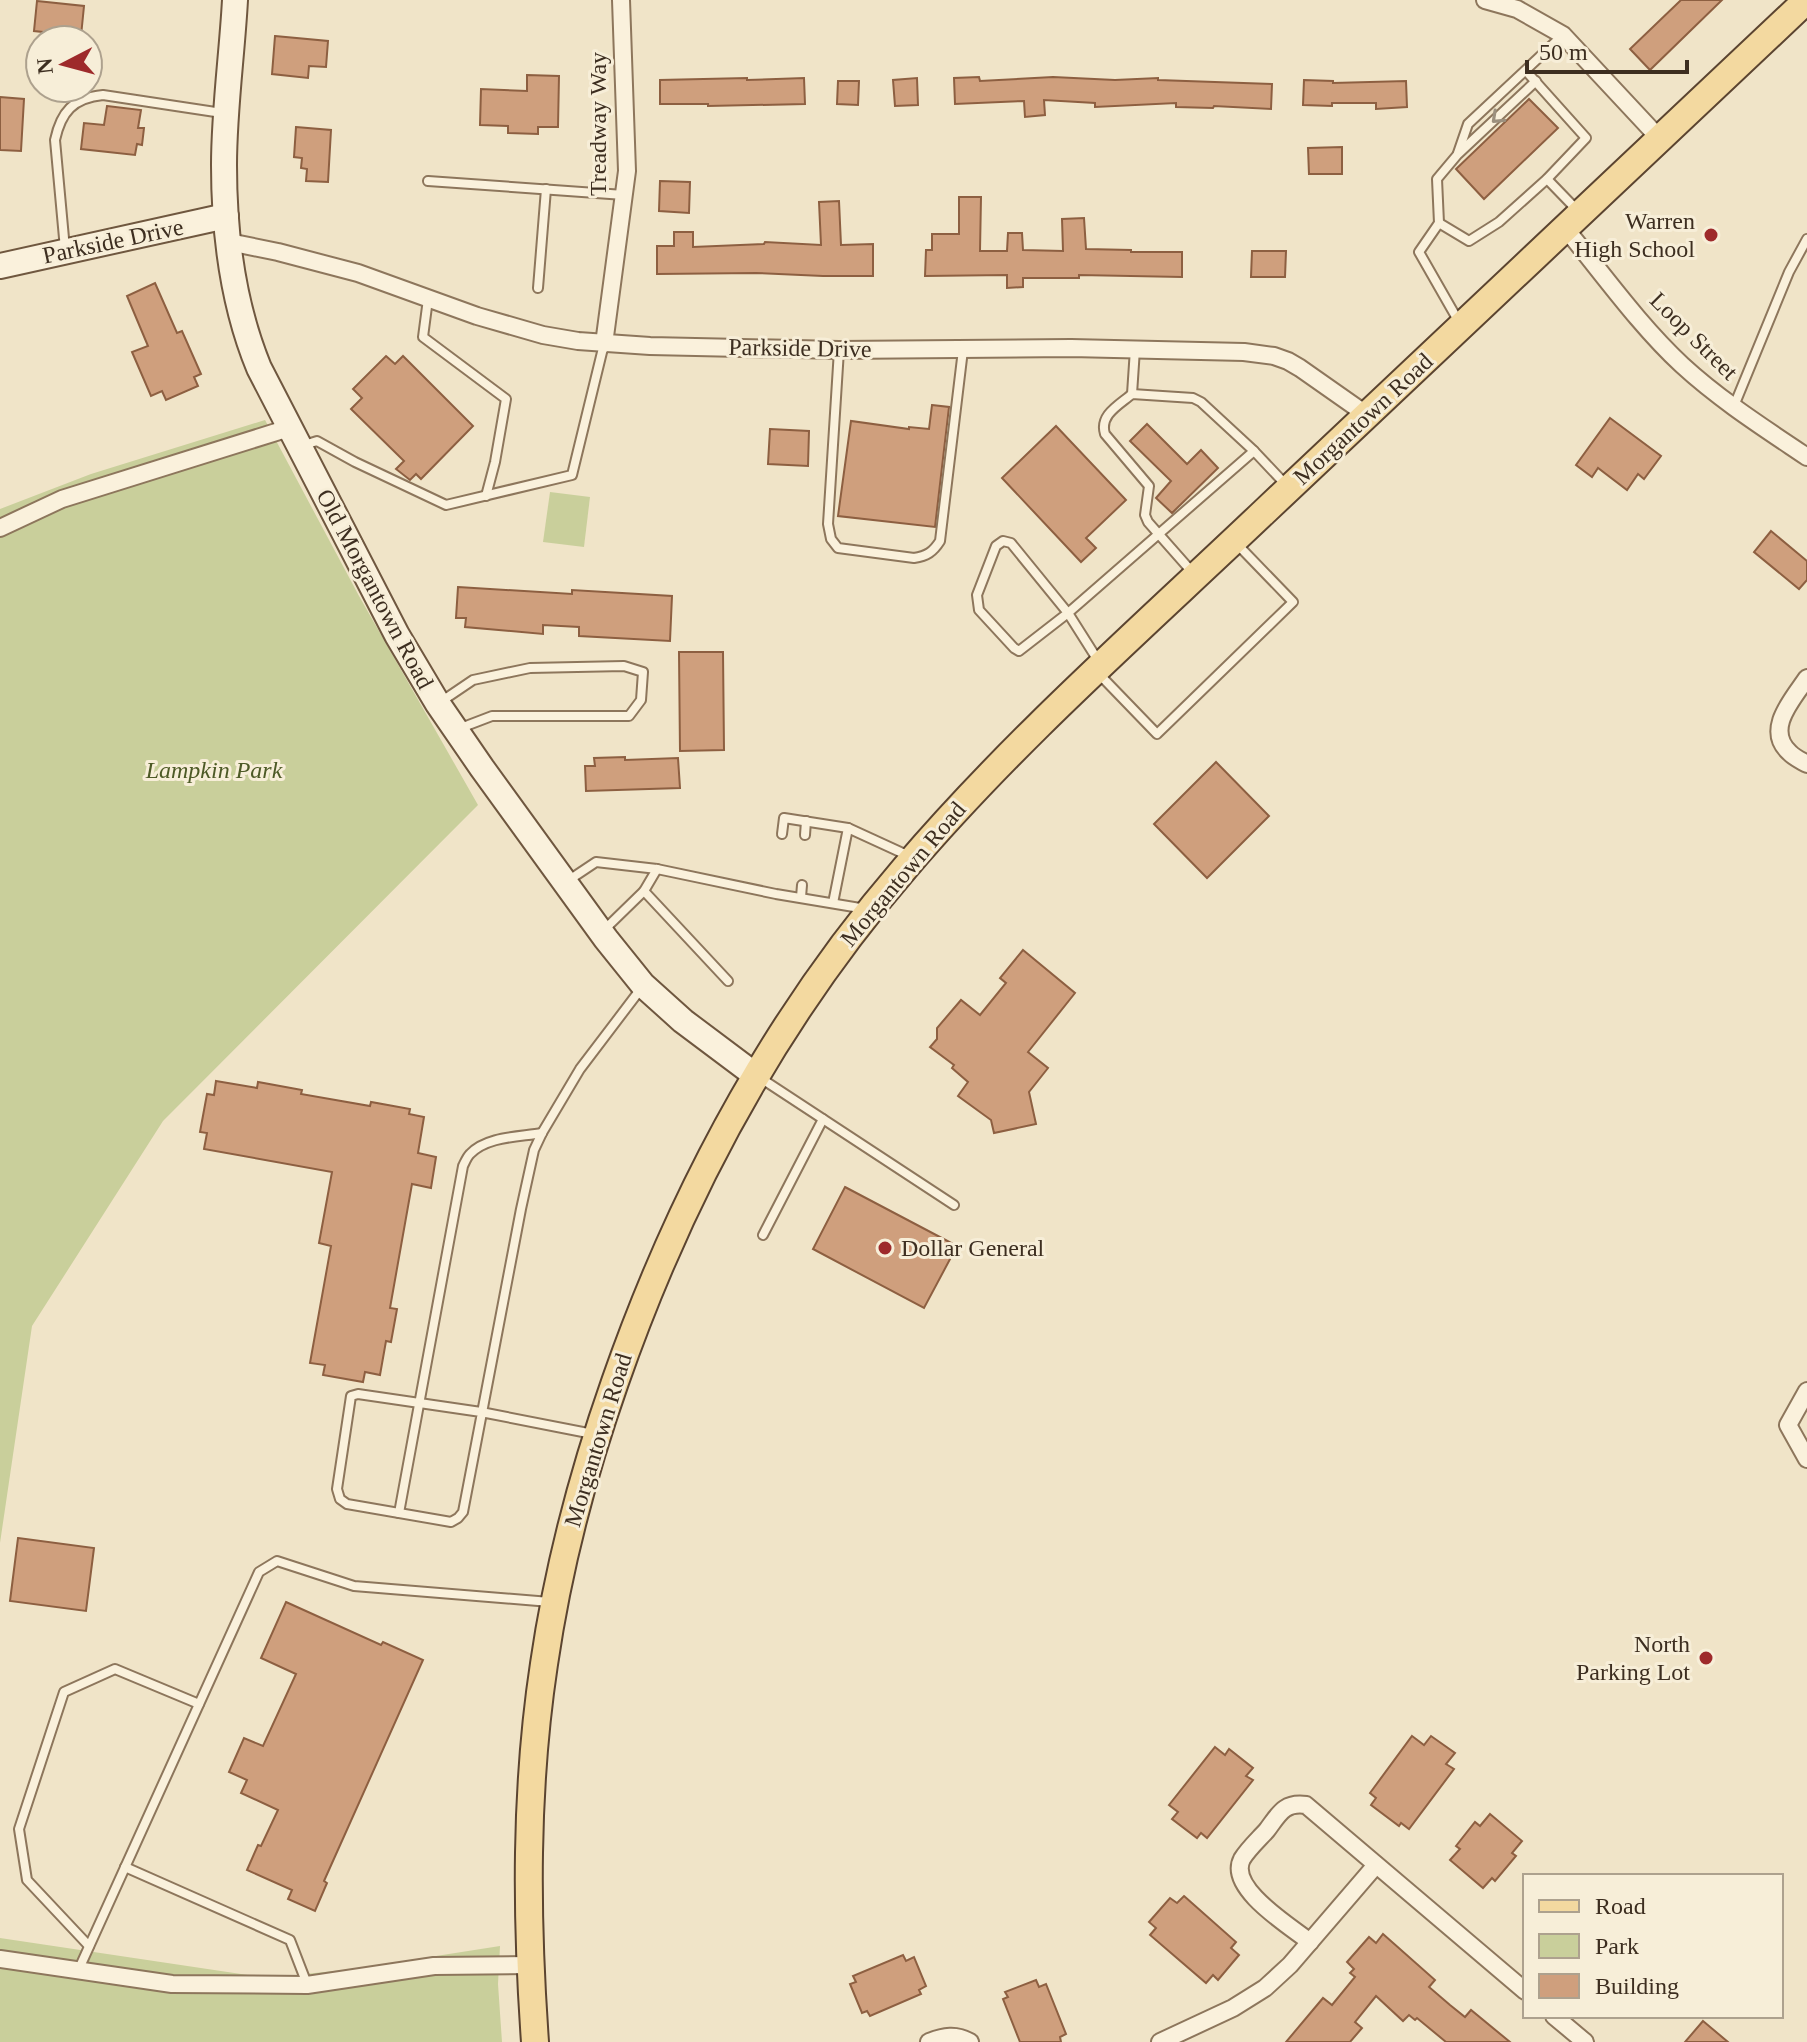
<svg xmlns="http://www.w3.org/2000/svg" width="1807" height="2042" viewBox="0 0 1807 2042" font-family="'Times New Roman',serif">
	<style>
		.green { fill: #c9cf9b }
		.building { fill: #cf9f7d; stroke: #8d5f41; stroke-width: 2 }
		.lines { fill: none; stroke-linecap: round; stroke-linejoin: round }
		.lane-casing { stroke: #8d765c; stroke-width: 12 }
		.street-casing { stroke: #8d765c; stroke-width: 20 }
		.secondary-casing { stroke: #6f573f; stroke-width: 28 }
		.primary-casing { stroke: #5b4430; stroke-width: 30 }
		.lane { stroke: #faf1dc; stroke-width: 8 }
		.street { stroke: #faf1dc; stroke-width: 16 }
		.secondary { stroke: #faf1dc; stroke-width: 24 }
		.primary { stroke: #f3d9a0; stroke-width: 26 }
		.oneway { stroke: #9c907e }
		.poi-dot { fill: #9e2a2b; stroke: #f7eed8; stroke-width: 3 }
		.labels { text-anchor: middle; dominant-baseline: central; stroke-width: 6; stroke-linejoin: round; paint-order: stroke }
		.street-label { font-size: 24px; fill: #3d2e20; stroke: #f7eed8 }
		.poi-label { font-size: 24px; fill: #3d2e20; stroke: #f7eed8; text-anchor: end }
		.park-label { font-size: 24px; font-style: italic; fill: #4d5a26; stroke: #f7eed8 }
	</style>
	<rect width="100%" height="100%" fill="#f0e4c8"/>
	<g class="green">
		<path d="M265,420L359,596L478,805L163,1121L32,1326L0,1543V509L91,474Z"/>
		<path d="M550,492L590,497L584,547L543,542Z"/>
		<path d="M0,1938L267,1978L353,1969L500,1946L498,1984L502,2042H0Z"/>
	</g>
	<g class="building">
		<path d="M1681,0H1722L1650,70L1630,49Z"/>
		<path d="M37,1L84,6L81,36L34,31Z"/>
		<path d="M275,36L328,41L326,67L309,66L308,78L272,74Z"/>
		<path d="M527,75L559,76L558,127H538V134L508,133V126L480,125L481,89L527,91Z"/>
		<path d="M979,77L980,81L1053,77L1115,80L1158,78V80L1272,84L1271,109L1214,106L1213,108L1176,107V103L1095,107V103L1044,100L1045,115L1025,117L1024,101L955,104L954,78Z"/>
		<path d="M747,78V80L804,78L805,104L708,106V104H660V80Z"/>
		<path d="M917,78L918,105L895,106L893,80Z"/>
		<path d="M1304,80L1333,81V83L1406,81L1407,107L1376,109V103H1332V106L1303,105Z"/>
		<path d="M838,81H859L858,105L837,104Z"/>
		<path d="M0,97L24,99L21,151L0,150Z"/>
		<path d="M1529,99L1558,128L1484,199L1456,169Z"/>
		<path d="M107,106L141,110L138,128H144L142,145L137,144L135,155L81,149L84,123L104,125Z"/>
		<path d="M296,127L331,130L328,182L306,181L307,169L301,168L302,158L294,157Z"/>
		<path d="M1342,147V174H1309L1308,148Z"/>
		<path d="M660,181L690,182L689,213L659,211Z"/>
		<path d="M959,197H981L980,251H1007L1008,233H1022L1023,250L1063,251L1062,219L1084,218L1086,249L1131,250V252H1182V277L1079,275V278H1023V287L1007,288V275L925,276L926,250H932V234H959Z"/>
		<path d="M839,201L841,245L873,244V276H823L756,273L657,274V246H674V232H693V247L764,244L765,242L821,245L819,202Z"/>
		<path d="M1252,251H1286L1285,277H1251Z"/>
		<path d="M155,283L177,333L182,331L201,374L194,377L198,386L166,400L162,391L151,396L132,352L148,346L127,296Z"/>
		<path d="M386,356L395,364L403,356L473,426L421,479L416,474L410,480L396,469L404,461L351,409L362,398L353,389Z"/>
		<path d="M932,405L949,407L935,527L838,516L851,421L909,429V427L929,429Z"/>
		<path d="M1610,418L1661,456L1644,479L1638,474L1627,490L1598,468L1592,477L1576,465Z"/>
		<path d="M1147,424L1187,464L1201,450L1218,468L1172,513L1156,498L1171,481L1130,441Z"/>
		<path d="M1056,426L1126,500L1086,538L1096,548L1081,562L1002,478Z"/>
		<path d="M770,429L809,431L808,466L768,464Z"/>
		<path d="M1771,531L1807,561V580L1799,589L1754,552Z"/>
		<path d="M458,587L572,594V590L672,596L670,641L579,636V627L543,625V634L465,627L466,618H456Z"/>
		<path d="M679,652H723L724,750L680,751Z"/>
		<path d="M625,757V760L678,758L680,788L586,791L585,766H595L594,758Z"/>
		<path d="M1216,762L1269,816L1207,878L1154,824Z"/>
		<path d="M1023,950L1075,993L1028,1052L1048,1068L1029,1092L1036,1124L994,1133L991,1120L958,1096L968,1082L952,1068L954,1065L930,1047L937,1039V1028L961,1000L980,1015L1006,983L1000,978Z"/>
		<path d="M216,1081L257,1088L258,1082L302,1090L301,1094L370,1106L371,1102L410,1109L409,1114L424,1117L418,1153L436,1157L431,1188L412,1184L390,1308L397,1309L391,1342L386,1341L380,1375L365,1372L363,1382L323,1375L325,1365L310,1363L331,1246L319,1243L332,1172L204,1149L207,1133L200,1132L207,1094L214,1095Z"/>
		<path d="M845,1187L957,1246L924,1308L813,1249Z"/>
		<path d="M18,1538L94,1548L86,1611L10,1601Z"/>
		<path d="M286,1602L381,1645L383,1642L423,1660L324,1881L327,1883L315,1911L288,1899L292,1890L247,1870L258,1845L261,1846L278,1810L241,1793L247,1780L229,1772L244,1738L263,1746L296,1674L261,1658Z"/>
		<path d="M1412,1736L1424,1745L1431,1736L1455,1753L1446,1764L1454,1769L1409,1829L1401,1823L1399,1826L1371,1805L1376,1798L1370,1793Z"/>
		<path d="M1215,1747L1225,1755L1229,1749L1253,1768L1246,1776L1253,1780L1207,1838L1201,1833L1197,1838L1172,1819L1178,1812L1169,1805Z"/>
		<path d="M1490,1814L1522,1841L1512,1853L1516,1856L1495,1881L1492,1878L1483,1888L1450,1860L1460,1849L1456,1846L1475,1822L1480,1826Z"/>
		<path d="M1184,1896L1236,1942L1231,1948L1239,1955L1218,1980L1213,1975L1206,1983L1150,1935L1156,1928L1149,1922L1170,1898L1177,1903Z"/>
		<path d="M1383,1934L1435,1980L1429,1987L1450,2005L1465,2017L1471,2010L1510,2042H1446L1417,2018L1415,2020L1409,2015L1403,2021L1376,1996L1355,2022L1362,2028L1350,2042H1286L1323,1998L1332,2005L1355,1977L1350,1973L1354,1969L1347,1962L1369,1937L1376,1943Z"/>
		<path d="M903,1955L906,1961L914,1957L926,1986L919,1990L921,1994L870,2016L867,2011L862,2013L850,1984L856,1982L853,1976Z"/>
		<path d="M1036,1980L1039,1987L1046,1984L1066,2034L1060,2037L1061,2042H1020L1003,1999L1008,1997L1005,1992Z"/>
		<path d="M1703,2021L1728,2042H1685Z"/>
	</g>
	<g class="lines">
		<defs>
			<g id="lane">
				<path d="M1458,153L1468,124L1563,35"/>
				<path d="M1547,179L1577,210"/>
				<path d="M428,181L624,195"/>
				<path d="M1439,223L1469,241L1499,222L1547,179L1586,138L1526,71"/>
				<path d="M65,249L55,140C61,112 73,98 103,95L222,113"/>
				<path d="M538,288L546,189"/>
				<path d="M428,299L423,337L506,399L495,462L486,496"/>
				<path d="M1459,322L1419,252L1439,223L1437,179L1458,154L1536,81"/>
				<path d="M839,350L828,524L831,539L838,548L914,558C927,556 933,552 940,541L963,350"/>
				<path d="M1132,394L1135,349"/>
				<path d="M1734,406L1789,272L1807,239"/>
				<path d="M304,445L317,441L355,462L446,505L572,475L604,344"/>
				<path d="M1003,541L1011,543L1068,613L1019,651L1014,648L979,610L977,595L996,546Z"/>
				<path d="M1193,573L1148,522L1145,515L1149,486L1105,434C1099,415 1119,405 1132,394L1193,398L1201,402L1254,451"/>
				<path d="M1099,662L1068,613L1254,451L1288,487"/>
				<path d="M1099,674L1157,734L1293,602L1236,543"/>
				<path d="M439,703L473,680L530,668L624,666L643,672L641,700L629,716H492L458,729"/>
				<path d="M782,834L784,818L848,828L909,856"/>
				<path d="M805,835L806,821"/>
				<path d="M657,869L644,891L728,981"/>
				<path d="M569,880L596,862L657,869L776,894L866,909"/>
				<path d="M801,897L802,885"/>
				<path d="M833,903L848,828"/>
				<path d="M605,929L644,891"/>
				<path d="M759,1077L954,1205"/>
				<path d="M763,1235L823,1119"/>
				<path d="M593,1434L481,1412L358,1394L351,1396L337,1489L340,1499L347,1504L451,1522L458,1518L463,1512L521,1209L534,1150L542,1133L580,1069L643,986"/>
				<path d="M399,1513L463,1166C465,1162 467,1157 470,1154C487,1136 520,1137 542,1133"/>
				<path d="M125,1867L290,1940L307,1984"/>
				<path d="M89,1946L27,1880L19,1829L64,1692L115,1669L199,1704"/>
				<path d="M78,1971L259,1572L277,1561L354,1586L550,1602"/>
			</g>
			<g id="street">
				<path d="M1485,0L1517,9L1563,35L1660,139"/>
				<path d="M1565,228C1603,274 1639,325 1682,365C1720,400 1764,428 1807,457"/>
				<path d="M229,242L278,252L358,273L477,316L543,335L578,341L650,346L839,350L1071,348L1244,352L1274,356L1288,361L1300,368L1367,415"/>
				<path d="M604,344L627,171L621,0"/>
				<path d="M0,528L62,499L289,428"/>
				<path d="M1807,678C1792,700 1764,730 1790,753C1795,758 1802,761 1807,764"/>
				<path d="M1807,1391L1788,1425L1807,1459"/>
				<path d="M1310,1942C1290,1926 1227,1888 1242,1859C1248,1849 1259,1839 1267,1830C1279,1814 1284,1802 1306,1805L1525,1991"/>
				<path d="M0,1959L172,1984L307,1985L434,1966L530,1965"/>
				<path d="M1554,2016L1585,2042"/>
				<path d="M929,2042C944,2036 956,2034 970,2042"/>
				<path d="M1160,2042L1233,2008L1265,1988L1290,1965L1376,1865"/>
			</g>
			<g id="secondary">
				<path d="M235,0C232,55 224,110 224,165C224,233 233,305 259,368L397,635L438,704L482,768L606,939L643,985L683,1021L755,1075"/>
				<path d="M0,266L226,216"/>
			</g>
			<path id="primary" d="M535,2042C526,1916 525,1789 544,1664C558,1568 583,1473 615,1382C681,1193 774,1020 905,868C1014,740 1142,628 1264,512C1445,341 1626,171 1807,0"/>
		</defs>
		<use href="#lane" class="lane-casing"/>
		<use href="#street" class="street-casing"/>
		<use href="#secondary" class="secondary-casing"/>
		<use href="#primary" class="primary-casing"/>
		<use href="#lane" class="lane"/>
		<use href="#street" class="street"/>
		<use href="#secondary" class="secondary"/>
		<use href="#primary" class="primary"/>
	</g>
	<defs><path id="oneway-chevron" d="M-2-3.5L2.5 0L-2 3.5" fill="none" stroke-width="1.6" stroke-linecap="round" stroke-linejoin="round" transform="scale(2)"/></defs>
	<use class="oneway" href="#oneway-chevron" transform="translate(1497 118) rotate(137)"/>
	<g class="poi-dot">
		<circle cx="1711" cy="235" r="8"/>
		<circle cx="885" cy="1248" r="8"/>
		<circle cx="1706" cy="1658" r="8"/>
	</g>
	<g class="labels">
		<g class="street-label">
			<text transform="translate(598 124) rotate(-90)">Treadway Way</text>
			<text transform="translate(113 241) rotate(-12)">Parkside Drive</text>
			<text transform="translate(1694 336) rotate(45)">Loop Street</text>
			<text transform="translate(800 348) rotate(1)">Parkside Drive</text>
			<text transform="translate(1363 419) rotate(-43)">Morgantown Road</text>
			<text transform="translate(375 589) rotate(62)">Old Morgantown Road</text>
			<text transform="translate(903 874) rotate(-50)">Morgantown Road</text>
			<text transform="translate(598 1440) rotate(-73)">Morgantown Road</text>
		</g>
		<g class="poi-label">
			<text x="1695" y="221">Warren<tspan x="1695" dy="28">High School</tspan></text>
			<text x="901" y="1248" text-anchor="start">Dollar General</text>
			<text x="1690" y="1644">North<tspan x="1690" dy="28">Parking Lot</tspan></text>
		</g>
		<g class="park-label">
			<text x="214" y="770">Lampkin Park</text>
		</g>
	</g>
	<rect x="1523" y="1874" width="260" height="144" fill="#f7eed8" stroke="#ada18e" stroke-width="2"/>
	<rect x="1539" y="1900" width="40" height="12" fill="#f3d9a0" stroke="#ada18e" stroke-width="2"/>
	<text x="1595" y="1914" font-size="24" fill="#3d2e20">Road</text>
	<rect x="1539" y="1934" width="40" height="24" fill="#c9cf9b" stroke="#ada18e" stroke-width="2"/>
	<text x="1595" y="1954" font-size="24" fill="#3d2e20">Park</text>
	<rect x="1539" y="1974" width="40" height="24" fill="#cf9f7d" stroke="#ada18e" stroke-width="2"/>
	<text x="1595" y="1994" font-size="24" fill="#3d2e20">Building</text>
	<g transform="translate(64 64) rotate(264)"><circle r="38" fill="#f7eed8" stroke="#ada18e" stroke-width="2"/>
	<path d="M0-6L14 30L0 20L-14 30Z" fill="#9e2a2b"/>
	<text y="-12" font-size="22" font-weight="bold" text-anchor="middle" fill="#3d2e20">N</text>
	</g>
	<path d="M1527 60v12h160v-12" fill="none" stroke="#3d2e20" stroke-width="4"/>
	<text x="1539" y="60" font-size="24" fill="#3d2e20" stroke="#f7eed8" stroke-width="6" paint-order="stroke">50 m</text>
</svg>
